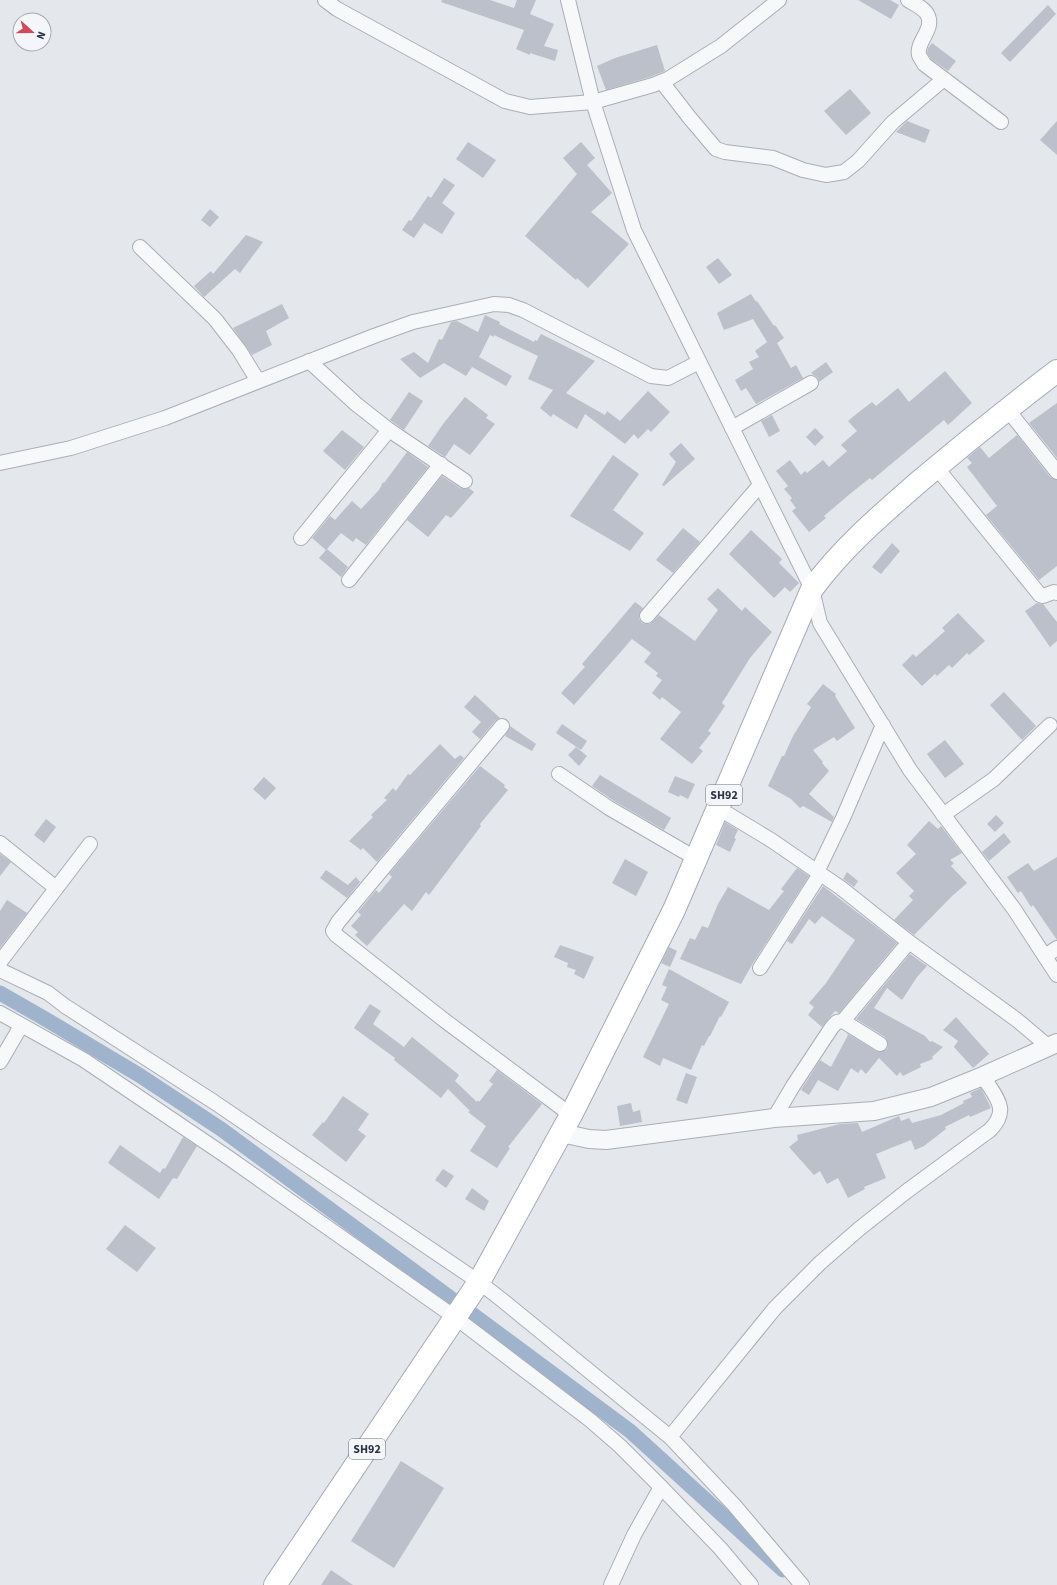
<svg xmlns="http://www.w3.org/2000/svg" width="1057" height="1585" viewBox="0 0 1057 1585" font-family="'Source Sans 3',sans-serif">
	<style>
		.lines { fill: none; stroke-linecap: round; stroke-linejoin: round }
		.canal { stroke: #9fb4cc; stroke-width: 15 }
		.building { fill: #bbc0ca }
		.minor-casing { stroke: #a9aeb7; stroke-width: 16 }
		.tertiary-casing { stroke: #a9aeb7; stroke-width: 20 }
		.primary-casing { stroke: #a3abb8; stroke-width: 24 }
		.minor { stroke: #f7f8fa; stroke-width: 14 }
		.tertiary { stroke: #f7f8fa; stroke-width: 18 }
		.primary { stroke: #fff; stroke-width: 22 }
		.labels { text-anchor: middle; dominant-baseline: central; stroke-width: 4; stroke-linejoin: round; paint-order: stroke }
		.shield { fill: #f4f6f9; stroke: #676e7b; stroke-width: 1 }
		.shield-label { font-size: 12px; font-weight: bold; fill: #2b3445 }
	</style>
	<rect width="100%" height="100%" fill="#e4e7ec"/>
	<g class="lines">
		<path class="canal" d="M0,993L47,1020L139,1075L221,1129L418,1274L630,1431L783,1570"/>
	</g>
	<g class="building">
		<path d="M442,0H490L514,8L517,0H536L530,14L554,24L544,46L558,50L555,61L530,53V55L516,49L524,30L441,2Z"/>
		<path d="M858,0H890L899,5L891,19Z"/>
		<path d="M1048,5L1056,14L1010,62L1001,53Z"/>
		<path d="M932,43L956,61L948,71L931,59L927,53L928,48Z"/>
		<path d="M657,45L665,71L650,77L606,90L597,66L615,58Z"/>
		<path d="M850,89L871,113L846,135L824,111Z"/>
		<path d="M907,121L930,130L925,143L896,132Z"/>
		<path d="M1057,121V155L1040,140Z"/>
		<path d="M468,142L496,160L483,178L456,159Z"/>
		<path d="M581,142L595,158L587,165L612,193L591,212L629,244L588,288L577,278L576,280L525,236L577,174L563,158Z"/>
		<path d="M444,178L455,185L442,203L455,213L442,234L424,223L414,238L402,230L409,220L411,221L428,196L431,198Z"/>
		<path d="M210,209L219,217L210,227L201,220Z"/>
		<path d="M246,235L263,242L240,273L235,269L204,297L194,286L211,271L213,274Z"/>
		<path d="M718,258L732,275L719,284L706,267Z"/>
		<path d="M751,294L756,302L757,301L774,326L775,325L784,338L777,343L791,368L796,365L803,378L756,404L746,388L741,391L735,380L753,369L749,362L759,357L755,351L767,342L753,319L724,330L717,313Z"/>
		<path d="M282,304L289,318L266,331L272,345L252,355L233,328Z"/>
		<path d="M485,315L500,322L499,324L534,342L535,340L537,341L541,334L595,361L566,393L605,415L607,411L620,421L648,391L670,412L651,432L648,429L638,439L634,434L625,444L585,414L577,429L553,414L551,417L540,408L553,390L528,379L538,356L494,335V337L490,335L479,357L512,376L506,386L472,367L466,376L444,363L420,378L400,359L414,352L428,363L439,339L442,340L451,322L457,321L478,332Z"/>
		<path d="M826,362L833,372L819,382L818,378L811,373Z"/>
		<path d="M945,371L972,403L948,425L944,420L872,480L870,478L851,493L824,516L826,518L809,532L792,511L796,508L790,500L792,498L784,489L788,486L776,471L790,460L801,475L805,471L807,473L823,460L829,467L847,451L841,445L857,431L848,421L855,415L872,402L876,406L898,388L909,402Z"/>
		<path d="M409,392L423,401L404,430L390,420Z"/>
		<path d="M465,397L488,415L486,418L495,424L470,455L454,444L445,457L428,446L443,424Z"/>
		<path d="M1057,403V458L1029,423Z"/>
		<path d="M772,415L780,431L769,437L761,421Z"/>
		<path d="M815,428L824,437L815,446L806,437Z"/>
		<path d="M342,430L364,447L345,470L323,451Z"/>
		<path d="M1017,435L1050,477L1057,480V566L1039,580L986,515L997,506L967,467L972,463L967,458L980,447L989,458Z"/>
		<path d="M681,443L695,459L664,486L662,485L676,462L669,454Z"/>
		<path d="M407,452L428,467L366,545L356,538L353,542L341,533L327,549L348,567L341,577L319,558L326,550L312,538L330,516L335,520L352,501L361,509L379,490L383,482L384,483Z"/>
		<path d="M613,455L639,474L613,510L644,533L630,551L570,516Z"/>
		<path d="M442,476L460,488L465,489L469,488L474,492L451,518L446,515L428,537L407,520Z"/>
		<path d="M683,528L700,542L673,573L656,560Z"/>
		<path d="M751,530L782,559L779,563L799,583L790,592L785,587L774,598L729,554Z"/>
		<path d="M892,543L900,551L881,574L872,567Z"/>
		<path d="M718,588L742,611L745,607L772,632L750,658L722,703L725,706L708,731L711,733L699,748L703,751L692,764L660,739L681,712L662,697L660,700L652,693L662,680L656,676L658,673L644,662L651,653L632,639L574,705L561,693L585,667L582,664L635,602L643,608L639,615V619L642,623L646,624H650L659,615L695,641L718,610L707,599Z"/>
		<path d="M1037,603L1043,604L1057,622V641L1050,647L1025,611Z"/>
		<path d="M958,613L985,641L969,655L967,653L952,668L949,665L937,676L935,674L922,686L902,665L913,654L916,657L945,631L942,628Z"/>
		<path d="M823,684L836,694L835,696L855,728L837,741L834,737L813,750L823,762L822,763L829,771L809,794L834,817L832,822L803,806L800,808L791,799L768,786L782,756H784L793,736L811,707L807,704Z"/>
		<path d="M1004,692L1036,726L1022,740L990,705Z"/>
		<path d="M475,695L500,718L495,721L480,739L472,732L481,722L464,707Z"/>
		<path d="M562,724L587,741L581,750L556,733Z"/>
		<path d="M510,726L536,744L532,751L505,736Z"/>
		<path d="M945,740L964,764L945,778L927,754Z"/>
		<path d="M440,744L455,759L460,755L464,758L377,862L363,848L361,850L349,841L373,817L371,815L387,800L384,798L393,788L396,791L408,774L410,775Z"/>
		<path d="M576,747L587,756L579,766L568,755Z"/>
		<path d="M480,766L505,785L504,787L508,790L480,824L481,826L429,895L426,892L412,911L404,904L367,946L355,935L358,932L351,926L361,915L358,912L376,890L379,893L392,877L389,874Z"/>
		<path d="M600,775L671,818L664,830L614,801L592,786Z"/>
		<path d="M675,776L695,784L688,799L680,795L679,797L668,792Z"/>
		<path d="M264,777L276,788L265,800L253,789Z"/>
		<path d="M996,815L1004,823L995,832L987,824Z"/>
		<path d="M46,819L56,827L44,843L34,835Z"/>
		<path d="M929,821L938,829L941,826L962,853L950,860L954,863L951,866L967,883L952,896L914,935L894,920L913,900L909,896L914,891L896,873L916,854L907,845Z"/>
		<path d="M725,822L738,830L734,838L736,839L730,852L716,845Z"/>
		<path d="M1004,833L1011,842L989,861L982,852Z"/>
		<path d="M0,854L11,862L0,876Z"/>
		<path d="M1057,857V940L1033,905L1031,907L1021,891L1018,893L1007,877L1028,863L1034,871Z"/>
		<path d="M625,859L648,872L636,896L612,883Z"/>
		<path d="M797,868L809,876L753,963L741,984L680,959L690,938L695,940L702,926L708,928L718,904L728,887L769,910L784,891L781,889Z"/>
		<path d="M326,870L348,885L356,877L360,882L347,898L320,878Z"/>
		<path d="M847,872L858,881L854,887L843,879Z"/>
		<path d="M823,886L897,943L839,1013L835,1011L822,1027L808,1015L814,1007L809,1003L826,983L855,940L822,916L815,924L809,919L792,944L787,941Z"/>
		<path d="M7,900L27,913L0,948V911Z"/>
		<path d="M560,945L594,957L584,979L574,974L576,970L567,967L568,963L554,957Z"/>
		<path d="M669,947L677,951L670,967L661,963Z"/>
		<path d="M910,954L927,966L917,977L902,1000L887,988L874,1008L925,1036L930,1042L932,1041L943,1047L932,1057L933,1059L920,1064L921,1067L903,1076L900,1072L897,1076L879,1058L866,1074L861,1069L858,1073L851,1068L838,1091L818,1080L809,1095L801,1090L820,1060L831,1067L848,1035L847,1033L876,1051L880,1052L887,1049L888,1044L885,1037L856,1019Z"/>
		<path d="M669,969L729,1002L721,1017L720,1016L710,1036H709L704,1046L702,1045L691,1070L663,1058L660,1066L643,1057L669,1004L661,1000L667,987L662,985Z"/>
		<path d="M370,1004L381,1011L373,1024L404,1047L412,1037L459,1075L455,1081L477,1102L478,1100L479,1102L493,1084L489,1081L497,1070L542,1104L508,1147L510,1148L497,1168L470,1151L486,1126L468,1112L470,1111L448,1089L441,1098L394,1060L395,1058L354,1028Z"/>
		<path d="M956,1017L989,1054L973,1068L954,1047L958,1041L943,1030Z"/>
		<path d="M686,1073L697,1077L687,1104L676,1100Z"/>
		<path d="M981,1088L991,1108L970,1117L969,1115L945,1127L946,1129L924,1146L915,1150L911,1140L876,1154L886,1178L864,1187L865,1189L848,1198L838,1178L827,1184L820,1171L814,1175L789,1147L798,1140L797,1135L840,1124L858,1123L862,1132L899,1116L901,1121L909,1118L912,1123L941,1115L964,1103L963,1101L972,1097L970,1093Z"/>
		<path d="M343,1096L369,1114L358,1130L366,1136L346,1162L312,1135L323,1122L324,1123Z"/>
		<path d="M631,1103L633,1112L640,1110L642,1122L620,1126L617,1106Z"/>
		<path d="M183,1137L197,1146L177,1179L173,1178L159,1199L108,1163L120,1145L160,1173L163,1168L165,1169Z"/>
		<path d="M443,1169L454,1176L446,1188L435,1180Z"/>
		<path d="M472,1188L489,1201L484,1211L465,1199Z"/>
		<path d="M125,1225L156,1248L137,1272L106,1249Z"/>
		<path d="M401,1461L444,1488L394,1568L351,1541Z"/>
		<path d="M331,1570L353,1585H321Z"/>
	</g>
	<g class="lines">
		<defs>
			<g id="minor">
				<path d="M325,0L337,9L505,101L530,107L593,102L653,85L668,79L721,46L779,0"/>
				<path d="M568,0L593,102L634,230L812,589L820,623L910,770L1014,909L1057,975"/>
				<path d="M908,0C914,4 925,8 928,16C934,30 916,42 919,55C920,58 923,61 924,64L1001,122"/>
				<path d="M662,82L689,117L716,149L725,152L773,158L803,170L826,175L844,172L858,161L893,122L944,79"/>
				<path d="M140,247L215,319L239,350L258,381"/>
				<path d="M309,361L356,404L389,430L465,481"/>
				<path d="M1007,409L1057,472"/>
				<path d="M732,428L811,383"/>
				<path d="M0,463L71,448L165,418L374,336L413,322L494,304L509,305L523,310L651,376L668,378L699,362"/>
				<path d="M936,467L1040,595L1043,596L1054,592L1057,593"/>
				<path d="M301,538L389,430"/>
				<path d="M349,580L441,464"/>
				<path d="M647,616L760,485"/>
				<path d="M502,726L338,922L333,931L336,935L444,1020L571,1115"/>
				<path d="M559,774L609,808L697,859"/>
				<path d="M718,808L771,840L841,888L909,942L1017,1020L1049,1047"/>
				<path d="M943,815L994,779L1050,725"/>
				<path d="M0,843L56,888"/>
				<path d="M817,872L843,818L883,725"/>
				<path d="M1045,956L1057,948"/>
				<path d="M0,962L90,844"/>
				<path d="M760,968L820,874"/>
				<path d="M0,970L48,993L65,1006L214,1102L479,1282L502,1300L670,1437L734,1505L802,1585"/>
				<path d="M0,1013L84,1060L229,1158L456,1318L590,1420L620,1446L661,1487L720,1548L751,1585"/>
				<path d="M843,1021L909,942"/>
				<path d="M0,1062L21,1026"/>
				<path d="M774,1118L793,1086L832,1027L837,1022L843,1021L880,1044"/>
				<path d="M670,1437L775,1308L820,1263L859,1229L907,1191L990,1130C1011,1109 995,1097 983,1076"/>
				<path d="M611,1585L634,1535L661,1487"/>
			</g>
			<path id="tertiary" d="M561,1133L589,1139L606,1140L774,1118L874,1111L931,1097L983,1076L1057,1043"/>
			<path id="primary" d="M275,1585L479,1282L571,1115L674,910L812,589C843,547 882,514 921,480C966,442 1011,406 1057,371"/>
		</defs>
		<use href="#minor" class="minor-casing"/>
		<use href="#tertiary" class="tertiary-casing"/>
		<use href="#primary" class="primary-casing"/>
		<use href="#minor" class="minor"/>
		<use href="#tertiary" class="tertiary"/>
		<use href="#primary" class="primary"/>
	</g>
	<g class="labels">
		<g class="shield">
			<rect x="706" y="785" width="36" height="20" rx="3"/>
			<rect x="349" y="1439" width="36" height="20" rx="3"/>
		</g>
		<g class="shield-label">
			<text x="724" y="795">SH92</text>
			<text x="367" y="1449">SH92</text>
		</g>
	</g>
	<g transform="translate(32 32) rotate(111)"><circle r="19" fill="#f4f6f9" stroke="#a4a8b1"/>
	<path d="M0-3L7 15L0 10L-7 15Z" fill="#d1495b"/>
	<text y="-6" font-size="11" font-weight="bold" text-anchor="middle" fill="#2b3445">N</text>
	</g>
</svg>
